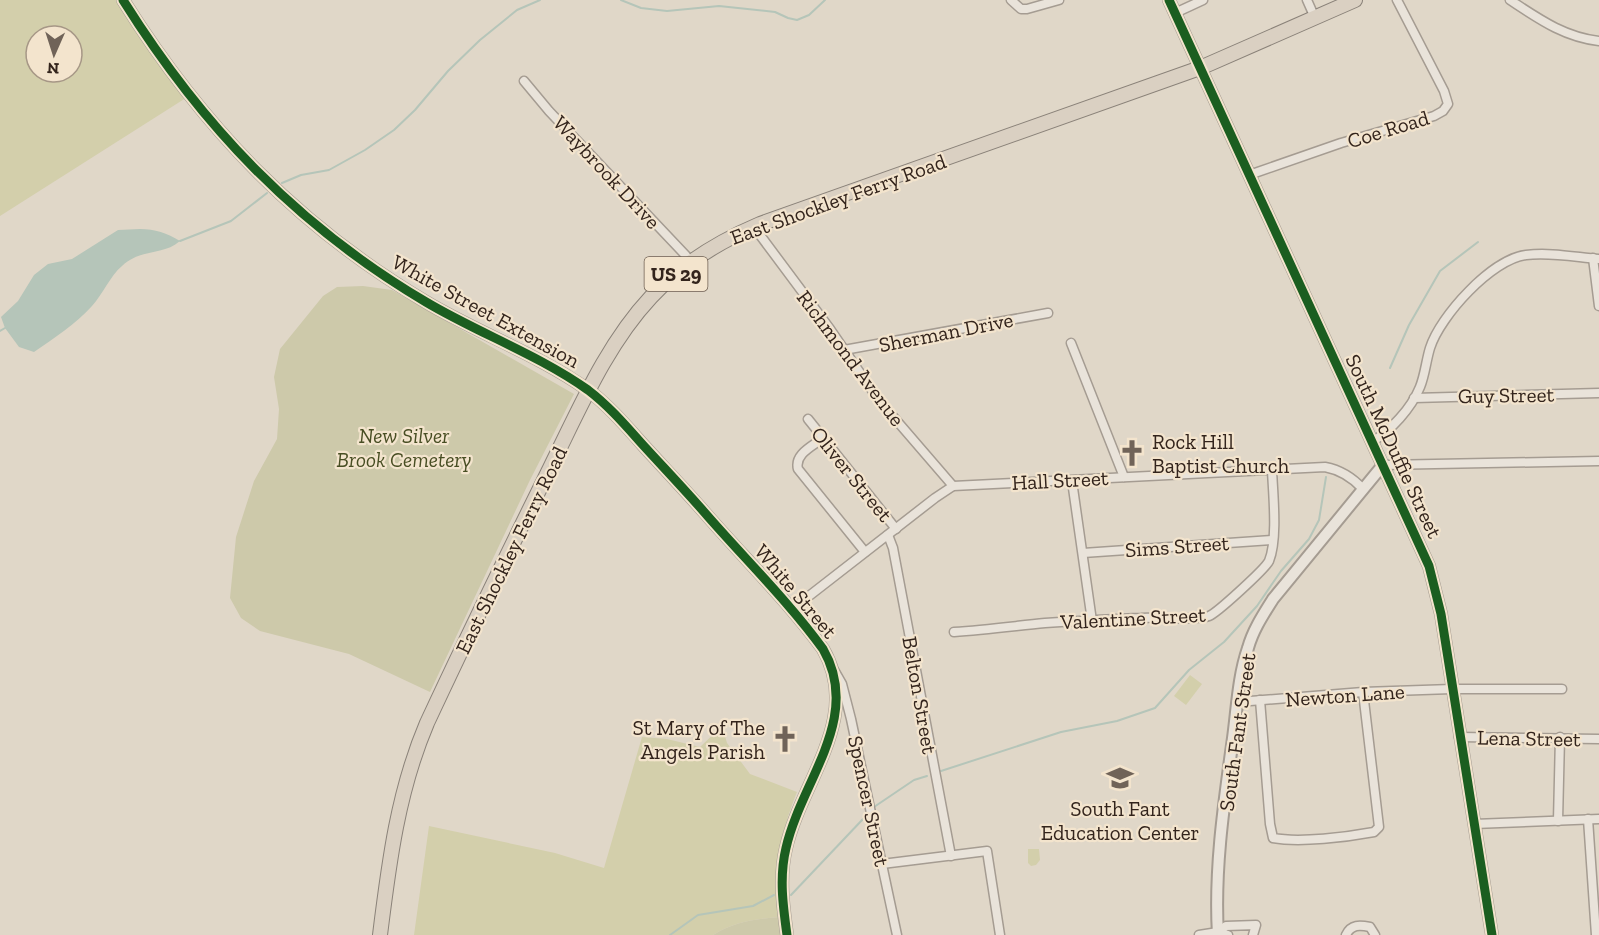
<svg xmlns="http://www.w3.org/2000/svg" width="1599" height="935" viewBox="0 0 1599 935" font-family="'Zilla Slab',serif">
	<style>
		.green { fill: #d3cfab; fill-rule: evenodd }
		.cemetery { fill: #cdc9aa }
		.water { fill: #b5c5b9 }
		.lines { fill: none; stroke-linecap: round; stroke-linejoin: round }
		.stream { stroke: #b5c5b9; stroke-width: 2 }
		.minor-casing { stroke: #a59c92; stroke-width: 11 }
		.tertiary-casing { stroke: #a59c92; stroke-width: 14 }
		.trunk-casing { stroke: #8a8279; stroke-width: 16 }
		.minor { stroke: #e9e3da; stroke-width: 8 }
		.tertiary { stroke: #e9e3da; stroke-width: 10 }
		.trunk { stroke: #dad0c2; stroke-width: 14 }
		.cycleway-casing { stroke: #f3e4cd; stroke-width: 13 }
		.cycleway { stroke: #1b5e20; stroke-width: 9 }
		.labels { text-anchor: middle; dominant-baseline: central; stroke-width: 4.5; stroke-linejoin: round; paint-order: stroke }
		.shield { fill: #f3e4cd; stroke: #6d5e51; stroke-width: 1.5 }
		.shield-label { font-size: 20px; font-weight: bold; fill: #33241c }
		.street-label { font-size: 21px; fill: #33241c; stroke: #f3e4cd }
		.park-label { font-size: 21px; font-style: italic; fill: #484e23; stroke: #f3e4cd }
		.poi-label { font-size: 21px; fill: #33241c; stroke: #f3e4cd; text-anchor: start }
	</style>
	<rect width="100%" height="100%" fill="#e0d7c8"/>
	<g class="green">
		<path d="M0,0H127L189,96L0,216ZM36,36H72V72H36Z"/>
		<path d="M1190,675L1202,684L1186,705L1174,696Z"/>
		<path d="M722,726L727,743L750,774L797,792C779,836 775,870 780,917C756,919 733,922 713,935H414L429,826L555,853L604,868L642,737L667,739L700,747Z"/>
		<path d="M1028,849H1039L1040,860L1036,865L1031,866L1028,863Z"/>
	</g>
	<g class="cemetery">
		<path d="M363,286L392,290L574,394L530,480L430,692L349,654L260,631L241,618L230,598L236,537L254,481L277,439L279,409L274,377L280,349L323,296L337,287Z"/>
		<path d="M780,917L785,935H713C733,922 756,919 780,917Z"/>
	</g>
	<path class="water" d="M140,229C155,229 167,233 180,241C163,256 141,248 122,266C110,276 103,294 92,306C76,324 54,338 34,352L19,347L5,328L1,317L18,301L34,275L48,264L72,259L118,230Z"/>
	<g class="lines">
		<g class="stream">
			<path d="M621,0L641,8L667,11L719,6L775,12L788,18L797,20L809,15L825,0"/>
			<path d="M282,183L301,175L329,170L365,150L394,130L415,110L448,71L480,40L517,10L540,0"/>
			<path d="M180,241L231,221L267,193"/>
			<path d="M0,331L5,328"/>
			<path d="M1390,368L1409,325L1440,271L1478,242"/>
			<path d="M941,771L1061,732L1117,721L1155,708L1189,670L1224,642L1257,606L1281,571L1309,539L1319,520L1326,477"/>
			<path d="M874,807L914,780L927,776"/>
			<path d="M791,895L863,819"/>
			<path d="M670,935L698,915L753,906L774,895"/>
		</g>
		<defs>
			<g id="minor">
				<path d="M1011,0L1021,9H1027L1059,0"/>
				<path d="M1307,0L1315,18"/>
				<path d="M1510,0C1539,19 1564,37 1599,41"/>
				<path d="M1175,13L1203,0"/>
				<path d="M524,81L549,111L692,262"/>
				<path d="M1249,175L1341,143L1434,116L1443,111L1448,104L1444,91L1397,0"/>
				<path d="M754,227L830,329L878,399L953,486"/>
				<path d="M1593,258L1599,306"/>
				<path d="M1071,343L1124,477"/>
				<path d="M844,350L1048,313"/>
				<path d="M1414,398L1599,393"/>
				<path d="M808,419L896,529"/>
				<path d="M823,438C813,446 794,454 798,469L865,552"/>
				<path d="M1372,442C1391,430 1411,409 1420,387C1425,375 1426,361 1430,348C1440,316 1492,259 1526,255C1550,252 1575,257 1599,259"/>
				<path d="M1383,465L1599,461"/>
				<path d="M1072,481L1092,621"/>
				<path d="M888,535L893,548L951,856"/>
				<path d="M1083,553L1272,540"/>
				<path d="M791,610L935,498L953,486L1325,467C1341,470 1352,477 1363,489"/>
				<path d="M954,632C985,630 1015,626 1045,623C1077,621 1109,619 1141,618C1159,617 1194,621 1209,616C1217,613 1265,569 1269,561C1278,539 1273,494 1272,470"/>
				<path d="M834,670L842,684L851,719L897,935"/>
				<path d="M1260,700L1270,824L1273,838C1300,843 1347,837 1374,832L1379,827L1363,692"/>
				<path d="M1238,702L1363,692L1452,689H1562"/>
				<path d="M1459,737L1599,739"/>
				<path d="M1588,819L1596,935"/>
				<path d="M1558,821L1560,737"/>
				<path d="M1474,824L1599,819"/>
				<path d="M882,864L987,851L1000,935"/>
				<path d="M1218,932L1226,926L1256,925L1253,935"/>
				<path d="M1199,935L1218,932L1228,935"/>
				<path d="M1346,935C1351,924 1360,925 1370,927L1375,935"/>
			</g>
			<g id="tertiary">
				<path d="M123,0C202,126 297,226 426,302C478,333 539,355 588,390C609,406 626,426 643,445C664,468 685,490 705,513C744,558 788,601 823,649C863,718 801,781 786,848C779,877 783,906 787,935"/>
				<path d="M1169,0L1429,566L1441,614L1492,935"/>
				<path d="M1218,935C1214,870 1224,803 1233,738C1237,709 1238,677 1248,648C1253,630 1263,615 1273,599L1383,465"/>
			</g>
			<path id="trunk" d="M380,935C389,862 398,791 427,723C467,637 508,553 550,468C579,410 606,345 651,297C681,264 720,241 760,224L1200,68L1355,0"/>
		</defs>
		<use href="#minor" class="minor-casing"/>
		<use href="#tertiary" class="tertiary-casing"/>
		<use href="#trunk" class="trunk-casing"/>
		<use href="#minor" class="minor"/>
		<use href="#tertiary" class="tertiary"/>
		<use href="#trunk" class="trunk"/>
		<defs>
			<g id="cycleway">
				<path d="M123,0C202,126 297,226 426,302C478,333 539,355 588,390C609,406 626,426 643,445C664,468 685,490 705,513C744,558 788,601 823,649C863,718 801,781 786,848C779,877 783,906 787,935"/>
				<path d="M1169,0L1429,566L1441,614L1492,935"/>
			</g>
		</defs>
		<use href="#cycleway" class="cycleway-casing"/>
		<use href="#cycleway" class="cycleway"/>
	</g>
	<defs>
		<symbol id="church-bare" viewBox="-9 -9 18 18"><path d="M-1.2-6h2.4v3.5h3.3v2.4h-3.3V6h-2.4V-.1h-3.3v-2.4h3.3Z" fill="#706358" stroke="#f3e4cd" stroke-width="2.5" paint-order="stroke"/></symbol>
		<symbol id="school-bare" viewBox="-9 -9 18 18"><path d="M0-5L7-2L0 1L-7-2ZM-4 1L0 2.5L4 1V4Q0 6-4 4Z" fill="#706358" stroke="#f3e4cd" stroke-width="2.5" paint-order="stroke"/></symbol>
	</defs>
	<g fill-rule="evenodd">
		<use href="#church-bare" x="1113" y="434" width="38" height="38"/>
		<use href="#church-bare" x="766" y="720" width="38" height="38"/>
		<use href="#school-bare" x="1101" y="759" width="38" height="38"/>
	</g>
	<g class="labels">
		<rect class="shield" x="644.5" y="257" width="63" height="34" rx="4.5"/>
		<g class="shield-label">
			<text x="676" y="274">US 29</text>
		</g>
		<g class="street-label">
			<text transform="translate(1388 129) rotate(-17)">Coe Road</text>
			<text transform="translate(607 172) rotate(47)">Waybrook Drive</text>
			<text transform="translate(838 199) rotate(-20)">East Shockley Ferry Road</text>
			<text transform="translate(486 311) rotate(29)">White Street Extension</text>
			<text transform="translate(946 332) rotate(-11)">Sherman Drive</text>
			<text transform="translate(851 358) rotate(53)">Richmond Avenue</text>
			<text transform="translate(1506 395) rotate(-1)">Guy Street</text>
			<text transform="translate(1394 446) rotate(65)">South McDuffie Street</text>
			<text transform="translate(852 474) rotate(51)">Oliver Street</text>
			<text transform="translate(1060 480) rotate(-3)">Hall Street</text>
			<text transform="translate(1177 546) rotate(-4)">Sims Street</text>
			<text transform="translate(511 550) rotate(-64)">East Shockley Ferry Road</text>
			<text transform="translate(796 591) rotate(50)">White Street</text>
			<text transform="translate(1133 618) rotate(-3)">Valentine Street</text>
			<text transform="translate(920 695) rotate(80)">Belton Street</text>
			<text transform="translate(1345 695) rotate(-4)">Newton Lane</text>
			<text transform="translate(1237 732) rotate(-82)">South Fant Street</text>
			<text transform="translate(1529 738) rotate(1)">Lena Street</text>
			<text transform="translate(869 801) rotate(78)">Spencer Street</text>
		</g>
		<g class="park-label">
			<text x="404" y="435">New Silver<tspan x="404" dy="24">Brook Cemetery</tspan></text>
		</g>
		<g class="poi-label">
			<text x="1152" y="441">Rock Hill<tspan x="1152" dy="24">Baptist Church</tspan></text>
			<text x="765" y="727" text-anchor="end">St Mary of The<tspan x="765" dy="24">Angels Parish</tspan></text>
			<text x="1120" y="808" text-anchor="middle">South Fant<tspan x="1120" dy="24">Education Center</tspan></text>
		</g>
	</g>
	<g transform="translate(54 54) rotate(183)"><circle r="28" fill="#f3e4cd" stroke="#a69786" stroke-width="1.5"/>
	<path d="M0-4.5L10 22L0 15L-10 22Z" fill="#706358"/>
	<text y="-9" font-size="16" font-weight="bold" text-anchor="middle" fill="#33241c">N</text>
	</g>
</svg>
